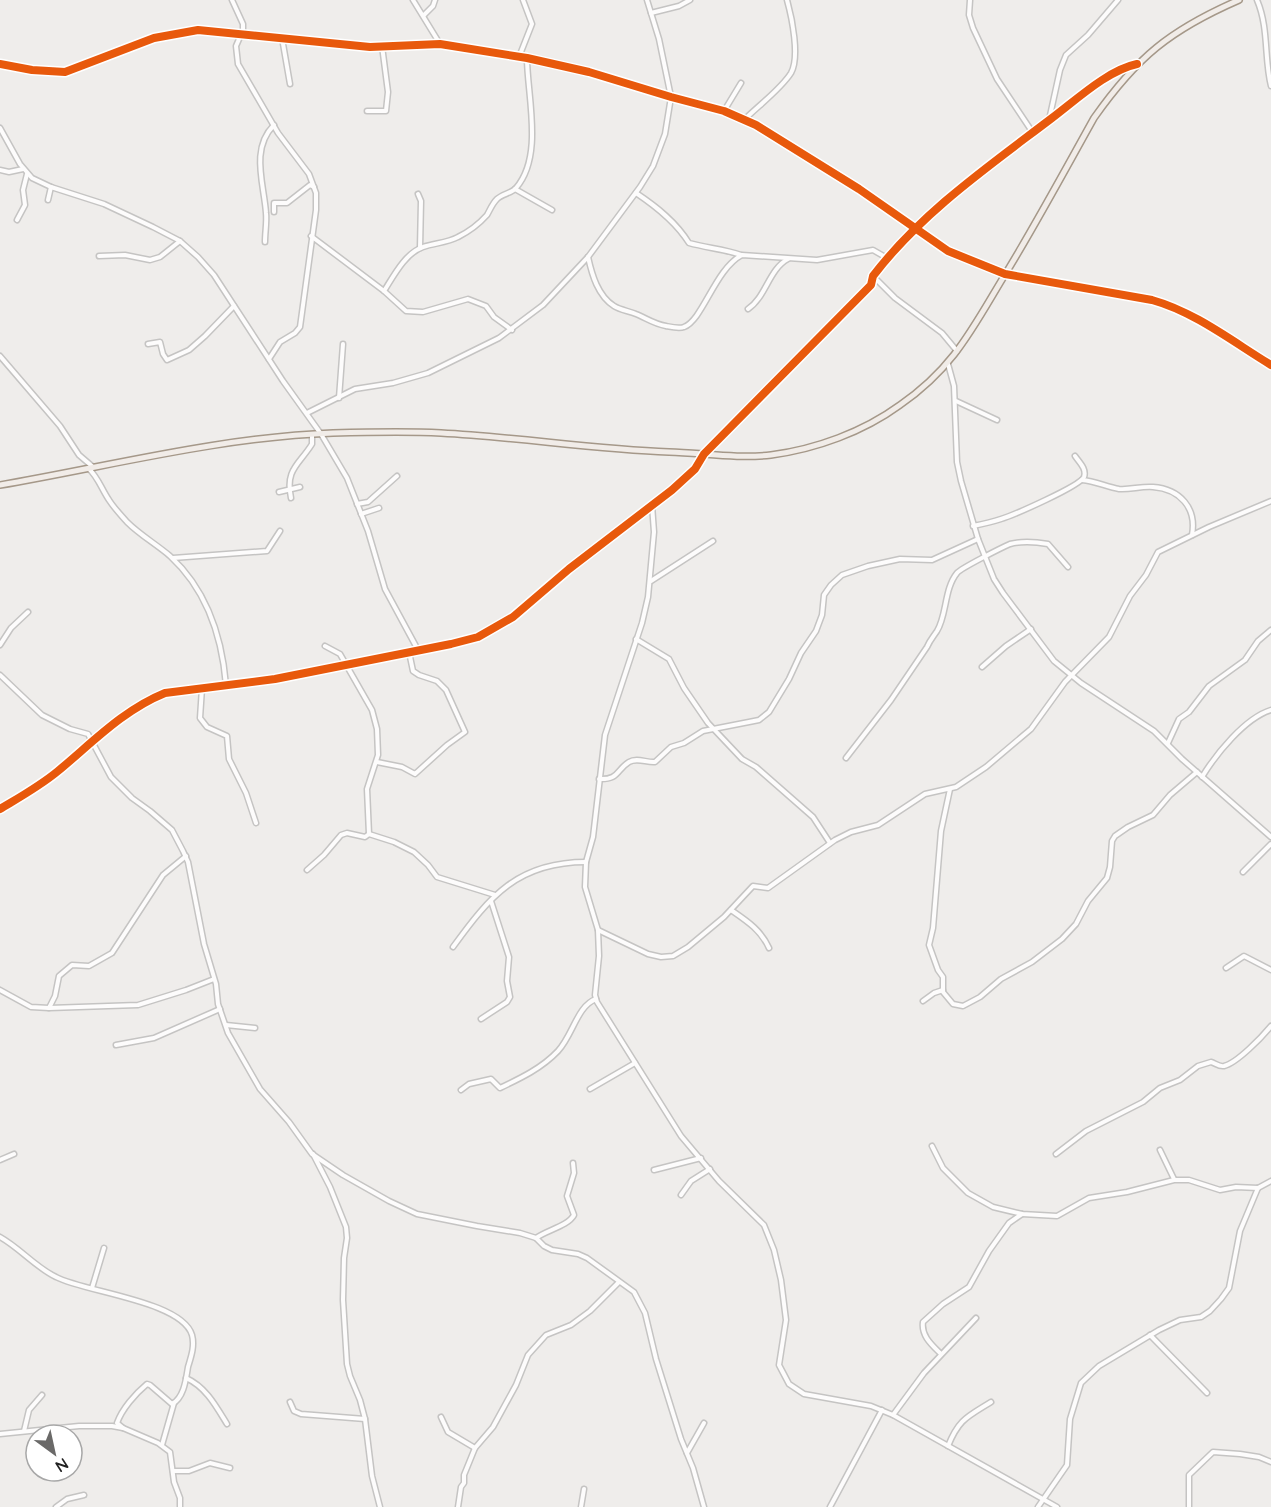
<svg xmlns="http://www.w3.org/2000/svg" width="1271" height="1507" viewBox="0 0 1271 1507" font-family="Quicksand,sans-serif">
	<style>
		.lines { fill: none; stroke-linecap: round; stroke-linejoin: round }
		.minor-casing { stroke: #c5c4c3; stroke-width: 7 }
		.major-casing { stroke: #a59889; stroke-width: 8 }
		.minor { stroke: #fdfcfc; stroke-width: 4 }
		.major { stroke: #f1ece8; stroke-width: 5 }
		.cycleway-casing { stroke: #fff; stroke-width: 11 }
		.cycleway { stroke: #e8590c; stroke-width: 8 }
	</style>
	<rect width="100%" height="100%" fill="#efedeb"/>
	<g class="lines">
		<defs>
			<g id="minor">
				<path d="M232,0L243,24V30L236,46L238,64L278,133L309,174L316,193V210L300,327L295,333L280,342L269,359"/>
				<path d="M413,0L440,44"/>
				<path d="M970,0L969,15L973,28L997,79L1033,133"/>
				<path d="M1257,0C1269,28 1264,58 1271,86"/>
				<path d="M651,13L679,6L690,0"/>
				<path d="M424,15L433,6L435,0"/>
				<path d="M282,38L290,84"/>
				<path d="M519,57L532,24L523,0"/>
				<path d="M0,64L32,70L65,72L154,38L198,30L370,47L440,44L527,58L589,72L671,97L724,111L756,125L859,189L948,251L1005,274L1152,300C1195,312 1233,342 1271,365"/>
				<path d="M367,111H386L388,92L382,46"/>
				<path d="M724,111L741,83"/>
				<path d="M744,120C758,106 781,89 791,73C800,57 792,18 787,0"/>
				<path d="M1049,120L1060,70L1066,55L1088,35L1118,0"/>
				<path d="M0,128L20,164L32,178L51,187L104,204L153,227L180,241L198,257L214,275L283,381L321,434L347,478L368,531L385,589L418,650"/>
				<path d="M0,170L9,172L23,169"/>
				<path d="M515,189L552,210"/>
				<path d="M636,193C657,207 676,222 689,243C707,248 724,249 741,255"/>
				<path d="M418,194L421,201L420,248"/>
				<path d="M48,200L51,187"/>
				<path d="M274,212V203H287L310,185L314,187"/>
				<path d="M17,220L25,205L23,190L27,174"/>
				<path d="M311,236L384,291L406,311L423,312L468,299L486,306L494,317L512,330"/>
				<path d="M265,242C265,232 267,222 266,213C264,184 250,149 274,125"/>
				<path d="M99,256L125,255L150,260L160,257L180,241"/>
				<path d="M588,257C592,275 598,296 614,306C620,310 629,311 636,314C646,318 654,324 666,326C671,327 679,329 684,327C703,320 715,269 742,255L817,260L873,250L887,258"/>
				<path d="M873,276L895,298L942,333L957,351"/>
				<path d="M384,291C393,277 405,253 423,247C434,243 447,243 458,237C468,232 479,224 487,215C490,210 492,204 497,199C502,194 512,193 516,188C544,156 527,95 527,58"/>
				<path d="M748,309C766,297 769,269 788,259"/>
				<path d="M148,344L160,342L163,354L167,360L189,350L205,336L234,306"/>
				<path d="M0,356L60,426L79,455L93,467"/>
				<path d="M948,364L954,386L957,462L961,481L978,539L994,579L1003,593L1054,661L1081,683L1154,731L1182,759L1271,837"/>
				<path d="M339,398L343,344"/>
				<path d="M956,401L997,420"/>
				<path d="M307,413L355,389L393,383L428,373L499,338L543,305L588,257L640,187L653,166L665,134L671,97L659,39L647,0"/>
				<path d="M89,469C98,477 102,490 109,500C114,508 121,515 127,522C140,535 156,544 170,556C207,590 222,637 226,685"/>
				<path d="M1082,480C1095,481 1107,487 1119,489C1130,490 1141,486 1153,487C1180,489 1197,508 1192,535"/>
				<path d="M279,492L300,487"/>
				<path d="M291,498C285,469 299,465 312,444V435"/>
				<path d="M357,504L368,502L397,476"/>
				<path d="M652,505L654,532L648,597L642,623L605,735L593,837L586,862L585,887L598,930L599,956L595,995L597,1002L681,1136L719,1181L764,1225L774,1250L781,1280L786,1320L779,1365L789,1384L804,1394L871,1406L893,1415L1057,1507"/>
				<path d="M361,514L379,508"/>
				<path d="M973,526C983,524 992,522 1001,519C1014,515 1080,486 1084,477C1087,469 1079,462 1075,456"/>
				<path d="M173,558L267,551L280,531"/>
				<path d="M651,581L713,541"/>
				<path d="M636,639L669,659L684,688L708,723L742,759L756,767L813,817L830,843"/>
				<path d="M0,645L11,628L28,612"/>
				<path d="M325,646L340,654L372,710L377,729L378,755L367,789L369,834L394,842L414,852L428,865L437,877L495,895"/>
				<path d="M982,667L1006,646L1031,629"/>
				<path d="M0,675L42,715L70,729L88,734L111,777L132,798L150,811L172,830L183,851L188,862L204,944L216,984L218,1004L228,1033L260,1089L289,1122L312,1154L343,1175L389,1201L417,1214L477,1226L520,1233L536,1238L544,1246L552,1250L578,1254L587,1258L634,1292L645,1313L656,1359L681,1439L693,1468L704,1507"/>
				<path d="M202,688L200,718L207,727L227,736L229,759L246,793L256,823"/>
				<path d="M1168,743L1179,719L1189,712L1209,686L1245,660L1258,641L1271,630"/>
				<path d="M846,758L891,700L927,647C930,640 933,637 937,631C947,615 944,589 957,573C961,568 1003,547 1010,544C1021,541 1037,542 1048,544L1068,567"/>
				<path d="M377,762L402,767L415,774L447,745L465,732L446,690L437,681L419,675L413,671L409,652"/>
				<path d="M1202,777C1216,754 1245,718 1271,710"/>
				<path d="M599,779C619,780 616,770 629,762C637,757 647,763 655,762L671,747L684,743L703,731L749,722L759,720L769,712L789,679L801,653L816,631L822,615L824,595L831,585L842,575L868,566L900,559L932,560L978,539"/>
				<path d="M950,789L941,831L933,928L929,945L938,970L943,977V992L953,1004L963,1006L980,997L1001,979L1032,962L1062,939L1076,924L1088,901L1107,878L1110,867L1112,841L1115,836L1128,827L1153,815L1170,795L1197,772"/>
				<path d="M0,809C20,797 40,786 58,771C92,743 123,710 165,693L275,679L451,644L478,637L513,617L569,569L672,490L695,469L704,454L871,285L873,276C923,211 991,165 1056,116C1078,99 1109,70 1137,64"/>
				<path d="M307,870L324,855L341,835L347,833L365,837L369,834"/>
				<path d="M1243,872L1271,844"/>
				<path d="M731,910C747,921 761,930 769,948"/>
				<path d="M598,930L648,954L661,957L673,956L688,947L724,917L753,886L768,888L835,840L851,832L878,825L925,794L956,787L986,767L1031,729L1065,682L1109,637L1130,596L1146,575L1158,552L1209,527L1271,501"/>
				<path d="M453,947C490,896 518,862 586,862"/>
				<path d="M1226,968L1244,956L1271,970"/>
				<path d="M0,990L31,1007L49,1008L55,996L59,976L72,965L89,966L112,953L163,875L186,856"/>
				<path d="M923,1001L934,993L943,990"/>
				<path d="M49,1008L138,1005L186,990L214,979"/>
				<path d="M481,1019L507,1002L510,997L507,981L509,957L491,901"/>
				<path d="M226,1025L255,1028"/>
				<path d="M116,1045L154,1038L220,1009"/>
				<path d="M590,1089L635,1063"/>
				<path d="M461,1090L469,1084L491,1079L500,1088C521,1078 542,1068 558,1051C573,1035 577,1006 596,999"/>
				<path d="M932,1146L943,1168L968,1193L993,1207L1022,1214L1057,1216L1089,1198L1127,1192L1174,1180H1189L1220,1190L1236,1187L1258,1188L1271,1181"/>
				<path d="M1160,1150L1174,1179"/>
				<path d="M313,1154L330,1187L346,1227L347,1238L344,1258L343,1300L347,1364L350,1376L360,1400L365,1419L372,1476L380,1507"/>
				<path d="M1056,1154L1086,1131L1143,1102L1160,1088L1180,1080L1198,1066L1211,1062C1215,1063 1219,1067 1224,1066C1237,1063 1262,1037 1271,1026"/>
				<path d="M0,1160L14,1154"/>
				<path d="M654,1170L701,1158"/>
				<path d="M681,1195L691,1181L710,1169"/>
				<path d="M0,1237C20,1248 35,1267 56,1277C84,1292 182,1301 192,1335C195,1346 191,1357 188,1367C186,1379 184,1398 172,1404L150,1385L147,1384C135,1394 122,1409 117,1423L123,1428"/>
				<path d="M536,1238C547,1230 568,1226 574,1215L567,1196L574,1173L573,1163"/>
				<path d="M92,1288L104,1248"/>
				<path d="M1150,1335L1207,1393"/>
				<path d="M941,1354C932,1345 921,1336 923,1322L943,1304L969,1287L989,1251L1009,1223L1022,1214"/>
				<path d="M186,1378C206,1387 216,1406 227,1424"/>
				<path d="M290,1402L294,1411L301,1414L365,1419"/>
				<path d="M893,1415L924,1373L976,1318"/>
				<path d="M441,1417L448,1432L475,1448"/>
				<path d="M24,1431L29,1410L42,1395"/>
				<path d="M0,1434L79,1426H112L123,1428L158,1443L170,1452L174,1482L180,1498V1507"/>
				<path d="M162,1445L174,1403"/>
				<path d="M948,1446C959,1419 967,1417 991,1402"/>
				<path d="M687,1453L704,1423"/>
				<path d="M173,1471H189L210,1463L230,1468"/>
				<path d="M56,1507L67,1499L84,1495"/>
				<path d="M458,1507L461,1487L464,1483V1475L475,1448L493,1427L516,1385L528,1355L546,1335L571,1325L590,1311L619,1282"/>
				<path d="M581,1507L584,1489"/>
				<path d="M830,1507L882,1410"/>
				<path d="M1038,1507L1067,1465L1070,1419L1081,1383L1099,1366L1159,1330L1180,1320L1201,1317L1210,1311L1221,1299L1229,1288L1240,1231L1258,1188"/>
				<path d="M1189,1507V1475L1213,1452L1240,1454L1259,1457L1271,1462"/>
			</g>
			<path id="major" d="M0,485C110,466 221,437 333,433C369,432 405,431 441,433C517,437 593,449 669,452C703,453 737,459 771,455C816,449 863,432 900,405C955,367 973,327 1006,273C1037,222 1065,170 1094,118C1137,57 1170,30 1239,0"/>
		</defs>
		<use href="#minor" class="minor-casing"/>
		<use href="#major" class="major-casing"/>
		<use href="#minor" class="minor"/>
		<use href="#major" class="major"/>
		<defs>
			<g id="cycleway">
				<path d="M0,64L32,70L65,72L154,38L198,30L370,47L440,44L527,58L589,72L671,97L724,111L756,125L859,189L948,251L1005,274L1152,300C1195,312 1233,342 1271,365"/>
				<path d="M0,809C20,797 40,786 58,771C92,743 123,710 165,693L275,679L451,644L478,637L513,617L569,569L672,490L695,469L704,454L871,285L873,276C922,212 989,166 1052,118C1076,100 1108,70 1137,64"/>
			</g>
		</defs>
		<use href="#cycleway" class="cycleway-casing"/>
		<use href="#cycleway" class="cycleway"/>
	</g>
	<g transform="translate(54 1453) rotate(147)"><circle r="28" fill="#ffffff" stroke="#a7a7a7" stroke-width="1.5"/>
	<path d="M0-4.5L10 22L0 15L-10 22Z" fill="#6a6968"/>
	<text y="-9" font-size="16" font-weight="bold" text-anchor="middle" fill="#222222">N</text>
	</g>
</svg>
